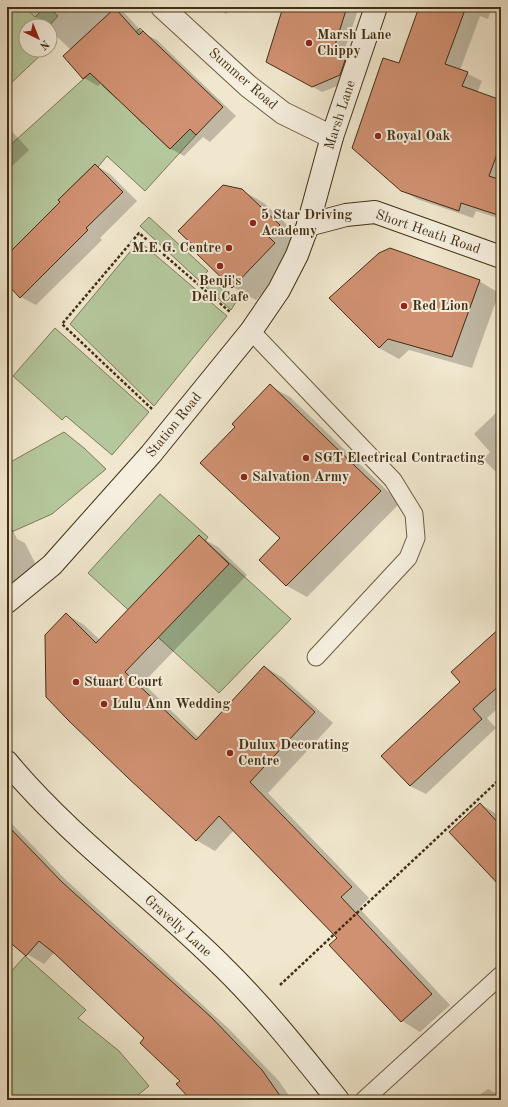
<svg xmlns="http://www.w3.org/2000/svg" width="508" height="1107" viewBox="0 0 508 1107" font-family="'Old Standard TT',serif">
	<style>
		.green { fill: #b5c79c; stroke: #7c7a56 }
		.shadow { fill: #0003 }
		.building { fill: #d09172; stroke: #422e11 }
		.lines { fill: none; stroke-linecap: round; stroke-linejoin: round }
		.lane-casing { stroke: #6e5c40; stroke-width: 19 }
		.street-casing { stroke: #6e5c40; stroke-width: 24 }
		.secondary-casing { stroke: #422e11; stroke-width: 24 }
		.path { stroke: #422e11; stroke-width: 2.5; stroke-dasharray: 3 2; stroke-linecap: butt }
		.lane { stroke: #f5efdf; stroke-width: 17 }
		.street { stroke: #f5efdf; stroke-width: 22 }
		.secondary { stroke: #f5efdf; stroke-width: 22 }
		.poi-dot { fill: #8f2418; stroke: #f5efdf; stroke-width: 1.5 }
		.labels { text-anchor: middle; dominant-baseline: central; stroke-width: 4; stroke-linejoin: round; paint-order: stroke }
		.poi-label { font-size: 14px; font-weight: bold; fill: #422e11; stroke: #f5efdf; text-anchor: start }
		.street-label { font-size: 14px; fill: #422e11; stroke: #f5efdf }
	</style>
	<rect width="100%" height="100%" fill="#f0e7ce"/>
	<filter id="stains"><feTurbulence type="fractalNoise" baseFrequency=".005" numOctaves="4"/><feColorMatrix values="0 0 0 0 .2 0 0 0 0 .09 0 0 0 0 .02 0 0 0 .5 -.17"/></filter>
	<radialGradient id="worn" r=".72"><stop offset=".6" stop-color="#630" stop-opacity="0"/><stop offset="1" stop-color="#630" stop-opacity=".3"/></radialGradient>
	<g class="green">
		<path d="M7,7H24L35,17L45,7H49L58,16L49,26H26V50H46L7,87Z"/>
		<path d="M140,28L143,31L115,60L120,66L102,85L117,99L136,80L127,108L143,124L163,104L172,114L153,133L170,149L190,129L196,135L145,191L107,156L98,167L95,164L58,200L60,202L7,255V148Z"/>
		<path d="M149,217L208,271L205,274L236,302L231,310L140,226Z"/>
		<path d="M139,241L227,316L154,406L70,324Z"/>
		<path d="M55,328L149,412L112,455L66,416L62,420L13,376Z"/>
		<path d="M64,432L84,448L106,469L52,514L7,534V464Z"/>
		<path d="M160,494L208,537L205,541L291,619L219,693L88,573Z"/>
		<path d="M25,956L86,1010L78,1018L119,1051L149,1086L138,1095L141,1100H7V976Z"/>
	</g>
	<g class="shadow">
		<path d="M25,7H119L143,33L157,40L236,116L210,142L203,137L184,156L171,149L101,83L98,86L84,78L65,56L71,50L50,30V26H45Z"/>
		<path d="M215,7H234L226,14Z"/>
		<path d="M285,7H359L345,49L358,55L350,81L322,92L267,61Z"/>
		<path d="M421,7H492L488,19L480,16L460,70L482,81L477,93L501,101V219L476,211L473,218L417,199L402,190L399,64Z"/>
		<path d="M7,126L29,150L7,171Z"/>
		<path d="M95,165L110,174L137,201L100,238L102,240L36,305L21,297L7,283V257L62,202Z"/>
		<path d="M241,190L264,203L302,239L297,257L256,300L233,287Z"/>
		<path d="M479,281L499,293L472,368L409,350L399,359L379,348L330,298Z"/>
		<path d="M270,386L290,397L400,503L307,597L287,586L260,560L281,538L236,427Z"/>
		<path d="M501,408V477L483,459L490,452L474,434Z"/>
		<path d="M7,517L17,539L25,543L38,569L7,585Z"/>
		<path d="M200,537L218,547L247,575L143,683L199,738L265,667L283,678L333,723L268,793L369,898L359,908L450,1005L420,1032L402,1021L330,945L339,938L234,830L215,851L196,840L66,614L84,625L100,640Z"/>
		<path d="M501,628V706L487,718L496,728L426,794L410,786L382,756L461,682Z"/>
		<path d="M480,804L495,813L501,819V885Z"/>
		<path d="M7,819L65,879L228,1028L279,1081L292,1100H193L182,1081L145,1038L54,953L44,964L27,954L7,933Z"/>
		<path d="M488,1089L501,1096V1100H472Z"/>
	</g>
	<g class="building">
		<path d="M283,7H347L335,45L349,49L340,75L312,87L266,62Z"/>
		<path d="M419,7H466L445,64L468,72L462,86L501,100V143L489,176L501,180V216L461,203L459,211L401,191L352,148L383,58L399,63Z"/>
		<path d="M115,8L139,35L143,31L223,107L196,135L190,129L170,149L90,73L83,79L63,56Z"/>
		<path d="M95,164L123,192L86,228L88,230L20,298L7,284V255L60,202L58,200Z"/>
		<path d="M223,185L242,189L280,225L269,237L275,243L232,288L197,254L200,252L178,231Z"/>
		<path d="M390,248L480,280L452,357L388,339L379,348L329,298L379,253Z"/>
		<path d="M270,384L381,491L286,586L259,560L280,538L200,463L235,427L232,424Z"/>
		<path d="M199,535L229,564L125,672L196,740L264,666L315,712L250,782L352,887L341,897L432,994L401,1022L329,945L337,938L219,816L196,841L127,777L68,720L46,697L45,635L66,613L96,643Z"/>
		<path d="M501,627V684L473,709L482,719L410,786L381,756L460,682L451,672Z"/>
		<path d="M480,803L501,826V887L449,832Z"/>
		<path d="M7,825L62,882L211,1017L262,1070L283,1100H191L176,1084L180,1081L140,1043L144,1038L54,953L39,941L26,956L7,940Z"/>
	</g>
	<g class="lines">
		<defs>
			<g id="lane">
				<path d="M251,331L393,480L414,514L416,538L408,558L316,657"/>
				<path d="M364,1100L501,975"/>
			</g>
			<path id="street" d="M162,7L248,86L283,113L332,137"/>
			<g id="secondary">
				<path d="M308,225L346,215L375,212L501,257"/>
				<path d="M7,602L52,565L151,454L251,331L279,290L297,255L308,225L332,137L376,7"/>
				<path d="M7,762C71,839 153,897 223,967C265,1008 301,1054 338,1100"/>
			</g>
		</defs>
		<use href="#lane" class="lane-casing"/>
		<use href="#street" class="street-casing"/>
		<use href="#secondary" class="secondary-casing"/>
		<g class="path">
			<path d="M152,409L62,324L139,233L230,312"/>
			<path d="M280,985L501,778"/>
		</g>
		<use href="#lane" class="lane"/>
		<use href="#street" class="street"/>
		<use href="#secondary" class="secondary"/>
	</g>
	<g class="poi-dot">
		<circle cx="309" cy="43" r="4"/>
		<circle cx="378" cy="136" r="4"/>
		<circle cx="253" cy="223" r="4"/>
		<circle cx="229" cy="248" r="4"/>
		<circle cx="220" cy="266" r="4"/>
		<circle cx="404" cy="306" r="4"/>
		<circle cx="306" cy="458" r="4"/>
		<circle cx="244" cy="477" r="4"/>
		<circle cx="76" cy="682" r="4"/>
		<circle cx="104" cy="704" r="4"/>
		<circle cx="230" cy="753" r="4"/>
	</g>
	<g class="labels">
		<g class="poi-label">
			<text x="317" y="35">Marsh Lane<tspan x="317" dy="16">Chippy</tspan></text>
			<text x="386" y="136">Royal Oak</text>
			<text x="261" y="215">5 Star Driving<tspan x="261" dy="16">Academy</tspan></text>
			<text x="221" y="248" text-anchor="end">M.E.G. Centre</text>
			<text x="220" y="281" text-anchor="middle">Benji's<tspan x="220" dy="16">Deli Cafe</tspan></text>
			<text x="412" y="306">Red Lion</text>
			<text x="314" y="458">SGT Electrical Contracting</text>
			<text x="252" y="477">Salvation Army</text>
			<text x="84" y="682">Stuart Court</text>
			<text x="112" y="704">Lulu Ann Wedding</text>
			<text x="238" y="745">Dulux Decorating<tspan x="238" dy="16">Centre</tspan></text>
		</g>
		<g class="street-label">
			<text transform="translate(243 79) rotate(41)">Summer Road</text>
			<text transform="translate(340 115) rotate(-72)">Marsh Lane</text>
			<text transform="translate(428 232) rotate(19)">Short Heath Road</text>
			<text transform="translate(174 425) rotate(-51)">Station Road</text>
			<text transform="translate(178 926) rotate(42)">Gravelly Lane</text>
		</g>
	</g>
	<rect width="508" height="1107" fill="none" stroke="#f0e7ce" stroke-width="24"/>
	<rect x="8" y="8" width="492" height="1091" fill="none" stroke="#422e11" stroke-width="2"/>
	<rect x="12" y="12" width="484" height="1083" fill="none" stroke="#422e11"/>
	<g transform="translate(38 38) rotate(137)"><circle r="19" fill="#f5efdf" stroke="#ada28d"/>
	<path d="M0-3L7 15L0 10L-7 15Z" fill="#8f2418"/>
	<text y="-6" font-size="11" font-weight="bold" text-anchor="middle" fill="#422e11">N</text>
	</g>
	<rect width="100%" height="100%" filter="url(#stains)"/>
	<rect width="100%" height="100%" fill="url(#worn)"/>
</svg>
